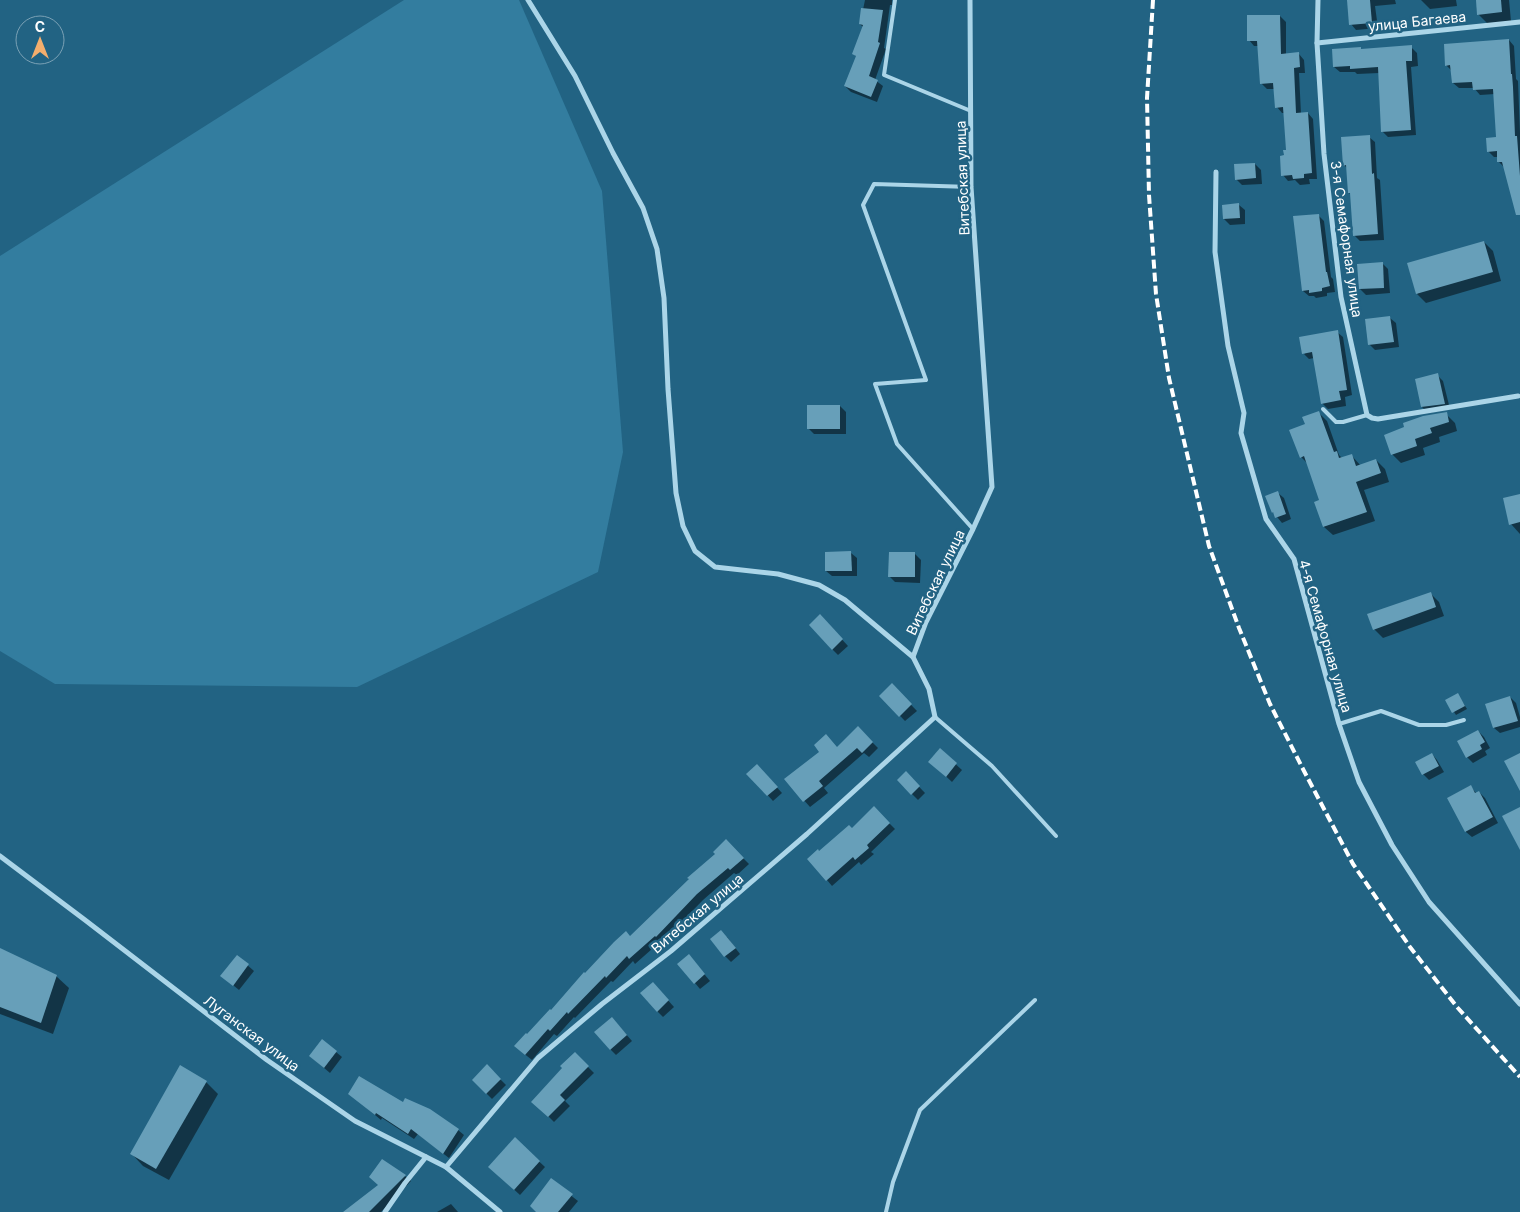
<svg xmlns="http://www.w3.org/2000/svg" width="1520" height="1212" viewBox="0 0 1520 1212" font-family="Inter,sans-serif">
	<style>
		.green { fill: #337d9f }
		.shadow { fill: #0007 }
		.building { fill: #679fb9 }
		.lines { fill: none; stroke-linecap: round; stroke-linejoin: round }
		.service { stroke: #abd5e8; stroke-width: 4 }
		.minor { stroke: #abd5e8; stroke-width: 5 }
		.rail { stroke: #fff; stroke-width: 4; stroke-dasharray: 9 4; stroke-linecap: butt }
		.labels { text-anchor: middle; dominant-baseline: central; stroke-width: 5; stroke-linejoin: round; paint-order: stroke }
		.street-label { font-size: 14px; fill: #fff; stroke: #226383 }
	</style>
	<rect width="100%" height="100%" fill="#226383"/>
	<path class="green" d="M404,0H519L602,191L623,452L598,572L357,687L55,684L0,651V256Z"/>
	<g class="shadow">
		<path d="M865,0H892V5H890L884,48L886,49L875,80L883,86L877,102L851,92L845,86L857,57L854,54L863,27L860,24Z"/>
		<path d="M1348,0H1395L1396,4L1375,6L1378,28L1356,30L1351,24Z"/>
		<path d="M1421,0H1456L1457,6L1430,9Z"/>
		<path d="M1477,0H1509L1511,21L1488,24L1478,14Z"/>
		<path d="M1280,16L1286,22V54H1299L1304,60L1305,73H1299L1301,114L1308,113L1313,119L1317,179H1309L1310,184L1300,185L1295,180L1288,181L1283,175L1287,151L1285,113H1282L1277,107L1275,89H1267L1261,83L1259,46H1254L1249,40Z"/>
		<path d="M1509,40L1514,46L1516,79L1518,81L1520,133V204L1504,167L1498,161V157H1494L1488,151L1497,138L1495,94L1480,95L1474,88H1459L1453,83L1452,71L1446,65Z"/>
		<path d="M1411,47L1417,53L1418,66L1411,67L1416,135L1388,137L1382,131L1379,73L1357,74L1355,72H1340L1334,67L1360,48L1362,50Z"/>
		<path d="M1369,137L1375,142L1377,178L1380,180L1384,240L1360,241L1354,235L1352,195L1349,193L1348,169L1344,165Z"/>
		<path d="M1255,164L1261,170L1262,184L1242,185L1236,179Z"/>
		<path d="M1239,205L1245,210V224L1230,225L1224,219Z"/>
		<path d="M1318,215L1324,221L1331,277L1333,279L1335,292L1327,293V296L1316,298L1314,296H1309L1303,291Z"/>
		<path d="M1484,242L1493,251L1501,281L1426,303L1417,294Z"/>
		<path d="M1382,263L1388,269L1390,293L1366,295L1360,289Z"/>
		<path d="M1390,318L1396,323L1399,347L1375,350L1369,344Z"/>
		<path d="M1337,332L1343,337L1352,395L1345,397L1346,406L1328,409L1322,403L1314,358L1309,359L1304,354Z"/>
		<path d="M1437,375L1443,381L1450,409L1428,413L1422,407L1416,380Z"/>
		<path d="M840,406L846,412V434H814L808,428Z"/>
		<path d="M1318,412L1327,421L1339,455L1343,459L1352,456L1361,466L1376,460L1385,469L1389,482L1364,490L1375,521L1333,535L1324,527L1316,503L1321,501L1309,465L1301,457L1306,425Z"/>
		<path d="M1446,414L1455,423L1457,431L1439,437L1440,442L1423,448L1425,455L1401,463L1392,454Z"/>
		<path d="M1278,493L1284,498L1291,519L1282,523L1273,512Z"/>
		<path d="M1520,495V534L1511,524Z"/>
		<path d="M851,553L857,558V576H832L826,571Z"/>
		<path d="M915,554L921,560L920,583L895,582L889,576Z"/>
		<path d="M1430,593L1439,602L1444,616L1383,638L1374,629Z"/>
		<path d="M826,622L848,646L838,655L832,649Z"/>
		<path d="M892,685L917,711L905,721L881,696Z"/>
		<path d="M1458,695L1467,709L1456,715L1447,701Z"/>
		<path d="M1510,697L1516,703L1520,717V727L1500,733L1494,728Z"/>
		<path d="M858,728L878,748L869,757L864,753L824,788L828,793L810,807L786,780L837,748Z"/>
		<path d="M1478,731L1484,737L1490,748L1485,751L1487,755L1473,763L1467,757Z"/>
		<path d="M940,750L962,770L952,782L936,767Z"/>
		<path d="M1432,754L1437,760L1444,772L1429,780L1423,774Z"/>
		<path d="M763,772L782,793L773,801L748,774Z"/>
		<path d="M906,773L925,793L918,800L898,780Z"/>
		<path d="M1470,786L1477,794L1479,792L1485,798L1498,823L1472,837L1466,832L1448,798Z"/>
		<path d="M874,808L895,829L871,852L874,854L861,865L859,862L832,886L827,880L819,852L852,830Z"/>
		<path d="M726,841L749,864L737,875L734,873L703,900L662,942L661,941L635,964L633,961L613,982L611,981L575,1018L574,1017L557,1036L554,1034L532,1060L522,1052L527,1036L585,975L631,938L717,854Z"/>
		<path d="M727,937L740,954L731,962L725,956Z"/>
		<path d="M0,953L56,976L69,988L53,1034L0,1014Z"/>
		<path d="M237,956L254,971L239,990L222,976Z"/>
		<path d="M694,962L710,981L700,989L695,983Z"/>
		<path d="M658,989L674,1007L663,1017L657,1011Z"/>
		<path d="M617,1024L632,1041L616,1055L610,1049Z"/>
		<path d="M336,1052L342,1057L330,1073L310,1056Z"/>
		<path d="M575,1054L594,1073L565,1101L570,1106L554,1122L533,1101Z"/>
		<path d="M487,1066L506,1085L492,1099L473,1080Z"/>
		<path d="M206,1082L218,1094L169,1180L143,1166L131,1153Z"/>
		<path d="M350,1094L403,1103L458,1130L464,1135L449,1158L418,1134L414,1139L382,1118L381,1120Z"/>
		<path d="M515,1139L545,1167L520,1195L496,1173Z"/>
		<path d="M405,1176L411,1181L381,1212H345Z"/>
		<path d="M551,1180L578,1201L569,1212H537Z"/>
		<path d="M451,1204L458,1212H437Z"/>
	</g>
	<g class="building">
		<path d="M1347,0H1370L1372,23L1349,25Z"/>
		<path d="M1476,0H1501L1502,12L1477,15Z"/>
		<path d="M861,8L883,10L878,42L880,43L869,76L878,80L871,97L844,86L856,56L852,54L863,25L859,24Z"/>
		<path d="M1247,15H1280L1281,54L1299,52L1300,67L1294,68L1296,113L1308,112L1312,173L1304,174V178L1293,179L1292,175L1281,176L1280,156L1284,155L1283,150H1286L1283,107L1275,108L1273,83L1260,84L1257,41H1247Z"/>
		<path d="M1509,39L1511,74H1512L1513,87L1515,136H1517L1520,176V215H1516L1502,162H1497V151L1487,152L1486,138L1496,137L1493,89L1473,90L1472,82L1452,83L1450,65L1445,66L1444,44Z"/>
		<path d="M1412,45V61H1406L1411,130L1381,132L1378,67L1350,69V66L1333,67L1332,49L1361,47V49Z"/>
		<path d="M1370,135L1372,174L1374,173L1378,234L1353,236L1350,193H1348L1346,165L1343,166L1341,137Z"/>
		<path d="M1255,163L1256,178L1235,180L1234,164Z"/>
		<path d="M1239,203L1240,218L1223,219L1222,205Z"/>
		<path d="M1319,214L1326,272H1327L1330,286L1322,288V291L1309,293V290L1302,291L1293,216Z"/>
		<path d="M1484,241L1493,272L1416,294L1407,263Z"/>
		<path d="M1383,262L1384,288L1359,289L1357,264Z"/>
		<path d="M1390,316L1394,342L1368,345L1365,319Z"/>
		<path d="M1338,330L1347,390L1339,391L1341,400L1321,404L1312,352L1302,354L1299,337Z"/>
		<path d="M1438,373L1445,404L1421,407L1415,379Z"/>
		<rect x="807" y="405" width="33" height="24"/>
		<path d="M1319,411L1334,452L1337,451L1339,458L1352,454L1356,466L1376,459L1381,473L1356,482L1367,512L1323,527L1314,502L1319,500L1304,456L1300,458L1289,430L1305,424L1302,417Z"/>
		<path d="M1447,412L1449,422L1430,428L1432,433L1415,439L1417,446L1391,455L1384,435L1404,427L1403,423L1423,416Z"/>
		<path d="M1278,491L1286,514L1275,518L1273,512L1272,513L1265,496Z"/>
		<path d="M1520,494V522L1509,525L1503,498Z"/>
		<path d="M851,551L852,571H825V552Z"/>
		<path d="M889,552H915V577H888Z"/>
		<path d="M1431,592L1436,607L1373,630L1367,614Z"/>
		<path d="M820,614L843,639L832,650L809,625Z"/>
		<path d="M892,683L912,704L899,717L879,696Z"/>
		<path d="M1458,693L1465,706L1452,713L1445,700Z"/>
		<path d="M1510,696L1518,721L1493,728L1485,704Z"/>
		<path d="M858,726L873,742L862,753L857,748L819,781L823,786L803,802L784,779L819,752L814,745L826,734L837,747Z"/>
		<path d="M1478,730L1485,742L1480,745L1482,749L1466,758L1457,741Z"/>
		<path d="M940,748L957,763L946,777L928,762Z"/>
		<path d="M1432,753L1439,766L1422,775L1415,762Z"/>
		<path d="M1520,753V791L1504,761Z"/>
		<path d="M757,764L778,787L767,796L746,774Z"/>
		<path d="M906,771L920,786L911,795L897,780Z"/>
		<path d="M1471,785L1475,793L1479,791L1493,817L1465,832L1447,798Z"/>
		<path d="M874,806L890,823L867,845L869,848L855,860L853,857L826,881L807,859L818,849L819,851L849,825L852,828Z"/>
		<path d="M1520,807V850L1502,816Z"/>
		<path d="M726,839L744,858L730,870L728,868L697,894L656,937L655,936L629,959L627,956L606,978L605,976L568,1014L567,1012L550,1031L548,1029L525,1055L514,1046L526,1033L527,1034L550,1009L551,1010L584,972L585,973L614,942L626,931L630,936L689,879L687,878L715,854L713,852Z"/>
		<path d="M721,930L736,948L724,957L710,939Z"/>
		<path d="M0,948L57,975L41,1023L0,1007Z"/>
		<path d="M689,954L705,974L694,984L677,964Z"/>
		<path d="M237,955L249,964L233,986L220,976Z"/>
		<path d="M653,982L669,1000L657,1012L640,993Z"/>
		<path d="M612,1017L627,1035L610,1050L594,1032Z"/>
		<path d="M322,1039L337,1051L324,1068L309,1056Z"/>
		<path d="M575,1052L589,1066L560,1095L565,1100L548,1117L531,1102L562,1068L560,1066Z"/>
		<path d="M487,1064L501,1079L486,1094L472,1080Z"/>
		<path d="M180,1065L207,1081L156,1169L130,1154Z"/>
		<path d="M359,1076L403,1102L405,1098L430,1109L459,1129L443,1154L411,1129L408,1134L376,1113L375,1115L348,1094Z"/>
		<path d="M515,1137L540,1161L514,1190L488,1167Z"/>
		<path d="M382,1159L406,1175L369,1212H343L378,1185L369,1177Z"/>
		<path d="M551,1178L573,1194L558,1212H536L530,1206Z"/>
	</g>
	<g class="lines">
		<g class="service">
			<path d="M895,0L884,75L971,111"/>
			<path d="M971,187L874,184L863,205L926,380L875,384L897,444L973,529"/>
			<path d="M1323,409L1336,422H1343L1367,415"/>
			<path d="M935,717L992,766L1056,836"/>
			<path d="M1339,724L1381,711L1419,725H1446L1464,720"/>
			<path d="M886,1212L893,1182L920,1110L1035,1000"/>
		</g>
		<g class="minor">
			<path d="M528,0L575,76L613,153L643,208L657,249L664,298L668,389L676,493L683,526L695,551L715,567L778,574L819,585L845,600L913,657"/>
			<path d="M1318,0L1317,43L1324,154L1341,297L1367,415L1372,418L1378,419L1518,396"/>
			<path d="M1317,43L1520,22"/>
			<path d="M1216,172L1215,252L1228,346L1244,413L1241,433L1266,519L1294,559L1339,724L1359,782L1392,845L1429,902L1520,1004"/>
			<path d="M0,856L85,920L267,1060L355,1121L446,1167L500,1212"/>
			<path d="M446,1167L538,1058L602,1004L671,951L807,834L935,717L929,689L913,657L926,622L973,529L992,487L971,187L970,0"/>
			<path d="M385,1212L405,1183L426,1157"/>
		</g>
		<path class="rail" d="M1153,0L1147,98L1149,195L1156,294L1169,378L1209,546L1239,628L1270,704L1304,771L1353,864L1410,947L1457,1007L1520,1077"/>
	</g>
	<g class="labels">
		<g class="street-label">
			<text transform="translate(1417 21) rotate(-6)">улица Багаева</text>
			<text transform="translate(962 178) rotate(-92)">Витебская улица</text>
			<text transform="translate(1347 239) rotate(82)">3-я Семафорная улица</text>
			<text transform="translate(935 582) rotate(-64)">Витебская улица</text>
			<text transform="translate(1326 636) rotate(74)">4-я Семафорная улица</text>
			<text transform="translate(697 913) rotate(-40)">Витебская улица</text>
			<text transform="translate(252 1033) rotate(37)">Луганская улица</text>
		</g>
	</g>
	<g transform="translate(40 40)"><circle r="24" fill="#226383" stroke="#7aa1b5"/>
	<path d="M0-4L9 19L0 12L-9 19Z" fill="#f4ae6d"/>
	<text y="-8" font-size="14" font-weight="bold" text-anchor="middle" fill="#ffffff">С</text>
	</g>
</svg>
